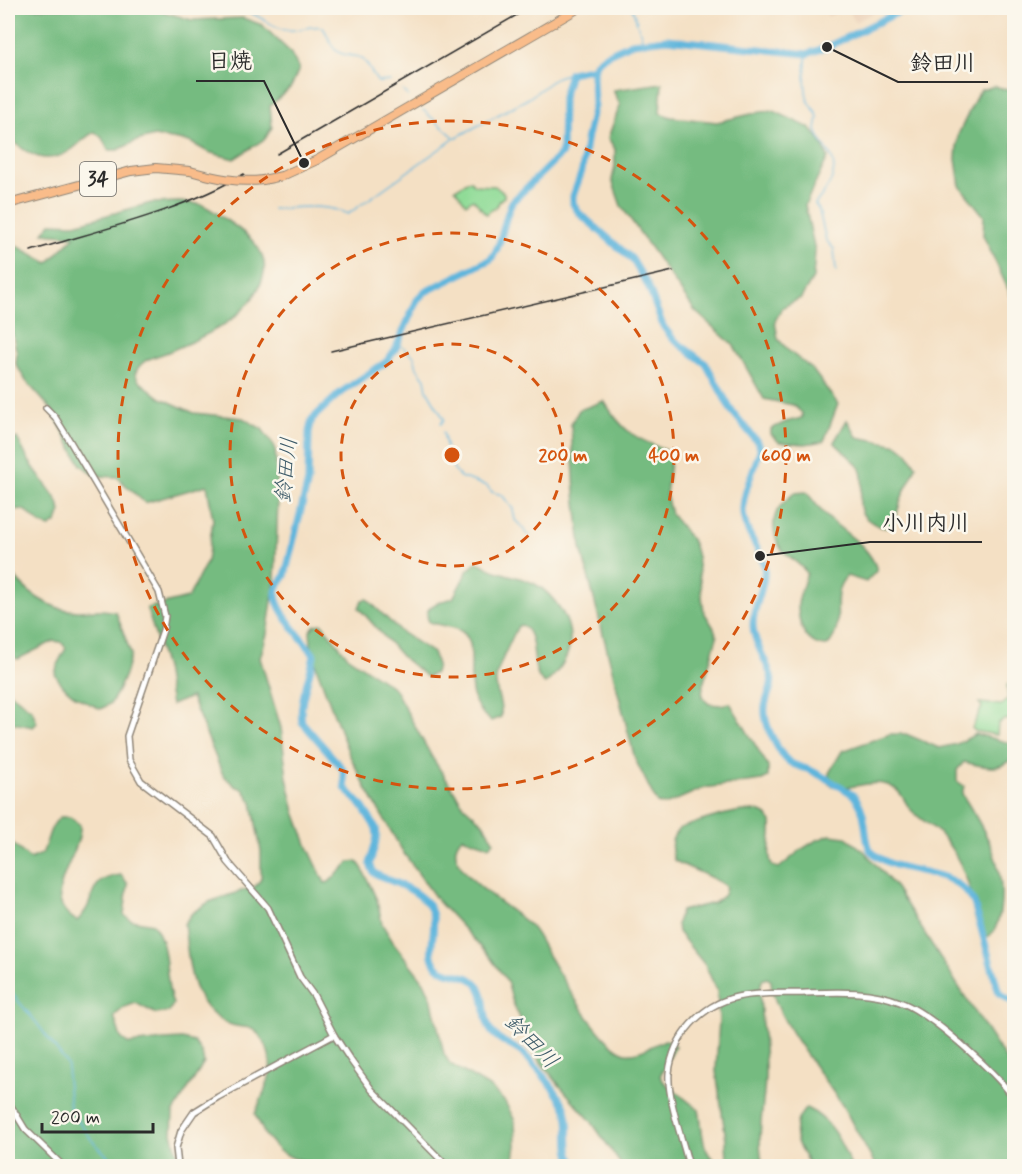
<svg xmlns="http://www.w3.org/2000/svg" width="1022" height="1174" viewBox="0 0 1022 1174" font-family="Mynerve,'Klee One',sans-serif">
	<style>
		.built { fill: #ecd2b9 }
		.green { fill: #90db97; stroke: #5e8361; stroke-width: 1.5 }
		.forest { fill: #74bb80; stroke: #507356; stroke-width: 1.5 }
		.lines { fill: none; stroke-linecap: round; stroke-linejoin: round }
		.stream { stroke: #5fb5dc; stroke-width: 1.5 }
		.river { stroke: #5fb5dc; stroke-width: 7 }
		.tertiary-casing { stroke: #908678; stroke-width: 8 }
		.trunk-casing { stroke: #908678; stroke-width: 10 }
		.tertiary { stroke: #fff; stroke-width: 5 }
		.trunk { stroke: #f9bc8a; stroke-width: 8 }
		.rail { stroke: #2b2b2b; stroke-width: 1.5 }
		.trunk-bridge-casing { stroke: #908678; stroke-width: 10; stroke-linecap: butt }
		.trunk-bridge { stroke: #f9bc8a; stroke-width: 8 }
		.ring { fill: none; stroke: #d5540f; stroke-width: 3; stroke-dasharray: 10 8 }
		.labels { text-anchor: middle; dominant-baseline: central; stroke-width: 5; stroke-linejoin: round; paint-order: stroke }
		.shield { fill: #fbf7ec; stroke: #696865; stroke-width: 1.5 }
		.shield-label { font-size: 20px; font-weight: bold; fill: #2b2b2b }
		.water-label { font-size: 22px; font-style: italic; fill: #3d5b69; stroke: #fbf7ec }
		.centre { fill: #d5540f; stroke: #fbf7ec; stroke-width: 3 }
		.ring-label { font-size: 18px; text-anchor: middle; font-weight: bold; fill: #d5540f; stroke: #fbf7ec; stroke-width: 5; stroke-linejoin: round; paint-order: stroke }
		.leader { fill: none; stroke: #2b2b2b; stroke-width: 2 }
		.callout-dot { fill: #2b2b2b; stroke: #fbf7ec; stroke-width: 2 }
		.callout-label { font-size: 22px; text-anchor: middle; font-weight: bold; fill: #2b2b2b; stroke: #fbf7ec; stroke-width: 5; stroke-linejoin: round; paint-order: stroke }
	</style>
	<rect width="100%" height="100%" fill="#fbf7ec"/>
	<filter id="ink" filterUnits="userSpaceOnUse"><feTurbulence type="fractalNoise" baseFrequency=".0167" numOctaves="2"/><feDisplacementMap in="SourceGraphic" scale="12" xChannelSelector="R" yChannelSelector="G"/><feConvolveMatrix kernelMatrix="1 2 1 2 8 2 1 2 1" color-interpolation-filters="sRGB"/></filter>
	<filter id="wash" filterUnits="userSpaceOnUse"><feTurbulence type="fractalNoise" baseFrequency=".008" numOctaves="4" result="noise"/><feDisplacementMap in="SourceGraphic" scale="24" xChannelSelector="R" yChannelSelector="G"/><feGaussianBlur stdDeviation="1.35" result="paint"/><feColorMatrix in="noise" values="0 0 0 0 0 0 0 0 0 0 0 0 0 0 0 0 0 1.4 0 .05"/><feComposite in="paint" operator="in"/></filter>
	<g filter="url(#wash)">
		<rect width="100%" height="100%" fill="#f4e0c4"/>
		<path class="built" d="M823,8H883L855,22L848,8L828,17Z"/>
		<g class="green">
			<path d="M470,180L474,185L495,186L504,193V197L501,199L496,207L486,214L473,199L466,204L455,189Z"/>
			<path d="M1013,682L1014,721L1006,719L998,723L997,735L975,731L972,728L982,707L979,703L1001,705L1008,699L1007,685Z"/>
		</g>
		<g class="forest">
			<path d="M8,8H150L192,20L243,18L262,25L290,52L299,69L291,87L270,106L272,127L265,139L234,159L208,152L190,142L154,136L136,141L118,150H108L102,138L95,132C85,136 80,144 71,150C46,167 27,155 8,136Z"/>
			<path d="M662,83L660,113L671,117L717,122L760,112L774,111L810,128L820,140L828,157L805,205L815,251L813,278L801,298L783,307L775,321L778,339L790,352L812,369L838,404L824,441L805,444L779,442L771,434V429L786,422L802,418V413L793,405L764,399L734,346L695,311L621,206L612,180L615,167V149L608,138L620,105L613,90Z"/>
			<path d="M995,86L1014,92V302L983,235L984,216L960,186L956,159L958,135L976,97L981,90Z"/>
			<path d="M179,202C187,203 196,203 202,205C210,208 219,215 226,220C246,233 271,251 263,277C251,318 204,337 168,352C154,358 141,358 135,374L139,381L161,398L194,413L243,418L262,429L275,447L278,499L275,581L267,634L260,658L281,728L287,778L295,812L308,847L325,883L329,882L350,862L357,861L362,868L377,900L382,924L393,942L424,982L431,997L444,1054L450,1064L491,1088L505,1102L515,1121L516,1145L513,1166H325L293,1158L279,1151L265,1135L255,1114C265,1089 278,1071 265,1044C262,1038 257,1031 250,1028C246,1027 241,1027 236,1026C225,1024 213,1016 206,1007C188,986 188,950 184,924L192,913L209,902L256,886L261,879V851L252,802L243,789L235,786L223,775L191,697L171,705L165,668L147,608L188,598L207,561L213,520L207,485L145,503L117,477L96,476L81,465L51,409L26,381L16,364L17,353L8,315V241L48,263L75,236L43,233L51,223L75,224L151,203Z"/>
			<path d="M604,401C623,432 633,437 665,450L670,462L666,495L671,514L693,542L697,557L704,612L714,628L717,637L703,685L702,697L709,704L720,705L730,703L768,766V777L762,780L704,788L665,805L657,803L635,759L581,548L575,493L571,424L579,410Z"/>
			<path d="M847,420L857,437L898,445L908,453L916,466C913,477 906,486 902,497C898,508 897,519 888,528C879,527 875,525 867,519C851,505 868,486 860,469C857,462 840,449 834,442Z"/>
			<path d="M17,438L29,461L57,500L61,511L57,522L50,527C30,524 30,500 8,513V442Z"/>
			<path d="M806,492C813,499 818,508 825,515C843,533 869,544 877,570L866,582L847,576C826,596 849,624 827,646C805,646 798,624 798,605C799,594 804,583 807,573C801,565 794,561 786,554C775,544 770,525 777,511C781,504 789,498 794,493Z"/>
			<path d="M477,562C485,565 491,570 499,572C511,576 523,578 535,584C546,590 554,599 561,610C579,639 569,663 545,684C527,672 541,638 522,625L518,626C512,638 497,668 496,679C495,692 503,704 501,717L491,721C451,693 489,642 457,629C448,626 438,625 429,622C421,605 440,602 453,598L468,570Z"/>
			<path d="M8,567C22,591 50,611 78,611C93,610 101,609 116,612L131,654L126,672L118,691L111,703L101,709C80,699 67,695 55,674L58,663L66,648L61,642L54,641L18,659L8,656Z"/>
			<path d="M367,599L400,631L433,653L437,665L435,673L427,677L401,656L359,608L362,600Z"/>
			<path d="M322,624L348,657L394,688L433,759L464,806L483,823L494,842L489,846L462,837C432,866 515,909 530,926C538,934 543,947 549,957C562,978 603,1049 626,1053C637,1055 654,1045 665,1040L670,1041L675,1047L660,1076L664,1082L699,1110C704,1134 699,1154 723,1166L727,1161L726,1140L716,1071L719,1020L717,991L705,965L678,932L677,923L681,911L714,903L724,895L726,887C716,877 688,869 674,860C670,847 670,838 680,828C698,823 766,795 771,823C773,838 766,851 772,866L779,868L802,849L815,841L830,835L846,837L865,852L896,888L962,992L1014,1072V1166H876C864,1146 854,1125 842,1105C822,1074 772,1016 771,981L767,978L762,980L760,989C760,1019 766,1048 765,1078C764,1107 756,1138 763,1166H622L591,1121L560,1086L540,1061L513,1003L507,981L490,957L438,901L403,852L366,788L349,754L317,669L311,644L310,631L315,625Z"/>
			<path d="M8,691L32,710L37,723L33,727L8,722Z"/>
			<path d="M890,734H906L939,748L957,744L976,734L1014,744V757C1000,773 983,766 964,762L957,770V781L964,786L962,794C986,832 1007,866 1000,912C998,922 996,931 988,937L983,934C970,917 974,897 966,878C960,861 950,844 937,831C929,824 920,819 912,811C904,803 903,792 892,787C872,776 849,794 829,784V773L842,751Z"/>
			<path d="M60,817H70L80,825C82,858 35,897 77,921C99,901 84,879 121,875L128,884L124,915L131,920L153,924C171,948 163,978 173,1004L169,1012L156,1014L136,1003L125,1007L114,1016L121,1038L129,1044L165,1040L182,1039L194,1042L202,1053L204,1063L173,1113L172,1133L177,1152L188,1166H8V840L30,859L42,854C49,839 48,828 60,817Z"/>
			<path d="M806,1108C831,1119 841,1142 851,1166H811C797,1147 787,1129 806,1108Z"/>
		</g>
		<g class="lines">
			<g class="stream">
				<path d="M204,8L210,12C223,13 235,8 248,12C261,16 273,28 286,30C298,32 310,24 323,27C331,40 330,52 347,55C351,56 358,56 361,58C366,60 373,76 378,82L390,81"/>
				<path d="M632,8L643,40"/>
				<path d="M807,54C805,65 804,89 808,100C811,106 816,111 818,117L816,130C819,140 826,147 831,156C840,174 826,190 815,204L819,210L826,240L834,249L836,271"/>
				<path d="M403,91L408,96"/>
				<path d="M423,110L454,137"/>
				<path d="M273,209C297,208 326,203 348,214L455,138L529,98L557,77L570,73"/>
				<path d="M398,343L414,356L417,368L425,379L427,390L444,419L441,424"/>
				<path d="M443,432L449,459L454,470L460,477L487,486L492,492L502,495L513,509L515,520L523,528L526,534L530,535"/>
				<path d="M8,989L36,1022L64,1060L68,1067L67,1078L70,1108L91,1139L117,1166"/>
			</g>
			<g class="river">
				<path d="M907,8L827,47L807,54L667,39L632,43L606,55L595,64L593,76L594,105L586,141L582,171L573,196V204L579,213L632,259L648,286L663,326L673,339L706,364L731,410L759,444L760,450C755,467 742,494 743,511C743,531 760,547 764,566C767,585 753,605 753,624C753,642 766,659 771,676C774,686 766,696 765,707C763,722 775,745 784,757C792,767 802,766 812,771C820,775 850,791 855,797C869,814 863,844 872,852C902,880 952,861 974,903L999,993L1014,1003"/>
				<path d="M576,1166C562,1149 574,1124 564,1105C555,1089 535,1064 521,1052C511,1045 498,1041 491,1031C481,1017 489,993 474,981C462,972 447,976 437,966C422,951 445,922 425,901C412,887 391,882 374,873L370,864L377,837L376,828L362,806L345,788L343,769L302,722C298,703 311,674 314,655C305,641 274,609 276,593C276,586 282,581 285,576L308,481L309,432L312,419L340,393L386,362L395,350L417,300L425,292L491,259C503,243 503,220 512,202L562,153L563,97L570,73L595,68"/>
			</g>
		</g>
	</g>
	<g filter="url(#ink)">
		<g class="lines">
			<defs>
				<g id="tertiary">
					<path d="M46,408L55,417L68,438L159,592L165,616L163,630L127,736L129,760L141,781L213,836L228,862L268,908L300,977L314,996L334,1035L349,1058L372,1090L447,1166"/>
					<path d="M8,1101L25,1129L63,1166"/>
					<path d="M178,1166L176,1148L181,1131L194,1112L218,1097L334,1035"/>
					<path d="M689,1166C683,1141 667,1098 669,1073C673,1036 701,1005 737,997C758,992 784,994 806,993C837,992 870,990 900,1002C932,1014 994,1071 1014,1098"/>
				</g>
				<g id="trunk">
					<path d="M263,180L282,176L317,160L579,8"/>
					<path d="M8,204L131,171L156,168L190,171"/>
				</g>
			</defs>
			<use href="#tertiary" class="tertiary-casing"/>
			<use href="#trunk" class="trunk-casing"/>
			<use href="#tertiary" class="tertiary"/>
			<use href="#trunk" class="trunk"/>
			<g class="rail">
				<path d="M277,154L529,8"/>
				<path d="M31,251C99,230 183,211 244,174"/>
				<path d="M331,351L673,271"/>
			</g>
			<defs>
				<path id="trunk-bridge" d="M190,171C215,178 237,183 263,180"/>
			</defs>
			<use href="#trunk-bridge" class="trunk-bridge-casing"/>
			<use href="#trunk-bridge" class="trunk-bridge"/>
		</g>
	</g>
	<g class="ring">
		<circle cx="452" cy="455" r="111"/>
		<circle cx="452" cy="455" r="222"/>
		<circle cx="452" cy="455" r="334"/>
	</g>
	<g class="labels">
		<rect class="shield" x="80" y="162" width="36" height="34" rx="4.5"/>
		<g class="shield-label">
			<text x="98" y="179">34</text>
		</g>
		<g class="water-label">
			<text transform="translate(287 470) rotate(-84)">鈴田川</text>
			<text transform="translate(531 1042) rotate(46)">鈴田川</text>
		</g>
	</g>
	<circle cx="452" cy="455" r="9" class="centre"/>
	<g class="ring-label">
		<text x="563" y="461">200 m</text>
		<text x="674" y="461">400 m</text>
		<text x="786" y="461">600 m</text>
	</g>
	<path class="leader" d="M304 163L264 81H196M827 47L898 82H988M760 556L870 542H982"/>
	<g class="callout-dot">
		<circle cx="304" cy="163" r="6"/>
		<circle cx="827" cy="47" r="6"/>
		<circle cx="760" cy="556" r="6"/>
	</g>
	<g class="callout-label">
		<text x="230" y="68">日焼</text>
		<text x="943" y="70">鈴田川</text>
		<text x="926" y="530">小川内川</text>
	</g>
	<rect width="1022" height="1174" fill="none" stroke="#fbf7ec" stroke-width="30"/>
	<path d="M42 1123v9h111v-9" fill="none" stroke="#2b2b2b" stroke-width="3"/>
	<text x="51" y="1123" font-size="18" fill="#2b2b2b" stroke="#fbf7ec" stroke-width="4.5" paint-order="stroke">200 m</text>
</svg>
